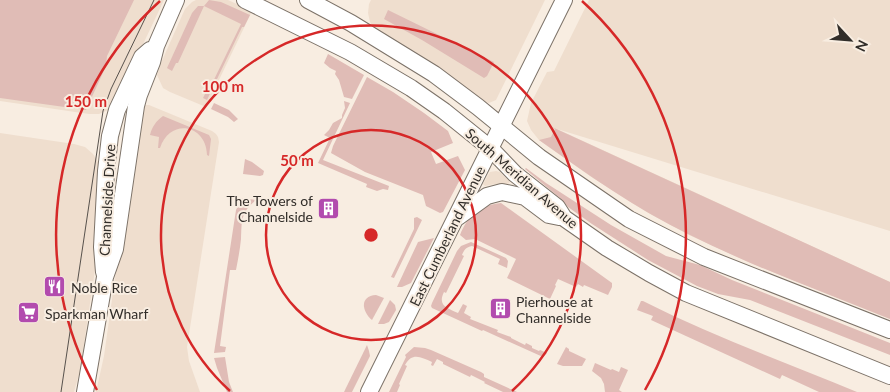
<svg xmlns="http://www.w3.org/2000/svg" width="890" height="392" viewBox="0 0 890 392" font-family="Lato,sans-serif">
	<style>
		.built { fill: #efdece }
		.green { fill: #e0bcb6 }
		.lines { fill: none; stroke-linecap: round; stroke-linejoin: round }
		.secondary-casing { stroke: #7c7268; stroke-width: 18 }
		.secondary { stroke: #fff; stroke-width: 16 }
		.tram { stroke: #57514c; stroke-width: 1 }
		.ring { fill: none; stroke: #d62828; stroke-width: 2.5 }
		.labels { text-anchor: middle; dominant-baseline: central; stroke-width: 4; stroke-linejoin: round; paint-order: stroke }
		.street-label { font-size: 14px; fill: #312d29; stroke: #f8ede1 }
		.poi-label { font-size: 14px; fill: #312d29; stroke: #f8ede1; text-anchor: start }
		.centre { fill: #d62828; stroke: #f8ede1; stroke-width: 2.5 }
		.ring-label { font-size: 15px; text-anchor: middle; font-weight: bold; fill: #d62828; stroke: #f8ede1; stroke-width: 4; stroke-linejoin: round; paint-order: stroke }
	</style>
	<rect width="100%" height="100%" fill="#f8ede1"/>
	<g class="built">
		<path d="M0,0H164L117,99L108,110L99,114H89L0,101Z"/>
		<path d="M196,0H228L252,11L206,107L170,92L163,88L157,75L161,63L185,9L192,2Z"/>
		<path d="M371,0H545L496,100L489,103L483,102L374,28L370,22L368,13L369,4Z"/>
		<path d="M589,0H890V231L557,129L890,282V319L753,264L689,235L645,211L590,176L539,140L531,130L527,121L531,103L547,72L554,71Z"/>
		<path d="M145,105H149L212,131L216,134L218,137L219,142L187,347L189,361L200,392H96L104,356L138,115L142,106Z"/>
		<path d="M0,133L74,144L85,147L93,154L97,160L100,168L98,250L80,371L74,392H0Z"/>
		<path d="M496,171L500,172L510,182L508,184H495L485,186L483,184L488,175L490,172Z"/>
	</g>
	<g class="green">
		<path d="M0,0H134L107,56L106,66L86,110L0,98Z"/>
		<path d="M209,0L221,2L250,15L244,27H242L207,100L203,98L206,92H208L241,24L204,6L178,63H176L172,71L167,68L192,13L198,6H204Z"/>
		<path d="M388,10L494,62L487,76L484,78L422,40L384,19Z"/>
		<path d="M328,54L364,75L352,99L344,97L339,80L335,74L336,71L330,68L324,63Z"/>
		<path d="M367,77L393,92L424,113L448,131L453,143L431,152L436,164L458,156L465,170L443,212L440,213L426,206L423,195L365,172L331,153L333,146Z"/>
		<path d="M344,101L350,103L323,160L389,186L388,190L383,189L377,191L366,187L367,184L318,163L330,138L324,135L329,130L333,123L342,118V115L345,108Z"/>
		<path d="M214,103L229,110L238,119L234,122L228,117L211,109Z"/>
		<path d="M163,116L209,135L211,139L209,156L207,155C206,124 170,118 160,148H158L159,137L150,135C152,127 156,121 163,116Z"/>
		<path d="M552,127L890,282V319C823,292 754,267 690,235C636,209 587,174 539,140L551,137L555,129Z"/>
		<path d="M245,159L252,162L264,171L263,175L260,176L243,174Z"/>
		<path d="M526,168L546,183L611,225L666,256L700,265L732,280L890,343V355L750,300L718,294L697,286L648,260L592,224L568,207L560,198L525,169Z"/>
		<path d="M242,198L256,200C240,213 242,221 241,239C240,249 238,260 236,270H230L220,346L226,347L225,352L214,353L236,210Z"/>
		<path d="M501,203L612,283V287L608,295L584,285L583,287L578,284L576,287L558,279L555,285L556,286L550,299L507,278L516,259L475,239L466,240L460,235C468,215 480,205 501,203Z"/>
		<path d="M417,217L422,220L394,278L391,277L414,229V218Z"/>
		<path d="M434,238L411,283L402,287H397L418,242Z"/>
		<path d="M471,242L506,258L508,261L507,268L498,264L500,259L472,246C466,247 464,250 462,255L464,256L446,293L444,292C437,306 448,308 458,313L463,304L467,306L464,313L471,317L470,319L498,330L497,332L511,337V338L525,345L526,343L532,346V348L539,351L540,350L547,353L543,357L483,330L482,331L432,308L431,306L432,303L457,251L461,246Z"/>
		<path d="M376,295L384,298L372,320C362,312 359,296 376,295Z"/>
		<path d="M390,300L395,305L396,310L389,322L384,324H378Z"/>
		<path d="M641,301H643C712,336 785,362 857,392H819L782,375L780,379L651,320L653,316L637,310Z"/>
		<path d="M367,345L369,351L370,356L352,392H344Z"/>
		<path d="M414,347L425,348L431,350L481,372L484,374V377L517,392H503L484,383L485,382L471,375L470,377L443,364V362L437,359L433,366L431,365L432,362C421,357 412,352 405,365L407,366L399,384L400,385L397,392H389L406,357L405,355Z"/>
		<path d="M566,347L569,349V351L586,359L582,366H563L557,364Z"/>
		<path d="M225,357L229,382L233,392H227L217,368L214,358Z"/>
		<path d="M595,363L611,370L612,369L619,372L621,367L628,370L619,390L622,392H605L604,384L601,378L592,371Z"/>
	</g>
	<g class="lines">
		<defs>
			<g id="secondary">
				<path d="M245,0L350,52L411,88L444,111L490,148L515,174L557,207L564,218L607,248L649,273L686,293L890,376"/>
				<path d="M308,0L351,23L434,74L478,107L539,157L629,219L704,257L890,330"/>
				<path d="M458,217L487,196L502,192L525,197L549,215L559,217"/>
				<path d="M104,272L102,247L106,171L110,136L117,110L142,57L150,50"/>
				<path d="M85,392L105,277L115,249L136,106L139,95L152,62L156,46L176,0"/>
				<path d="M369,392C435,262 498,130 564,0"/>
			</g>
		</defs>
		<use href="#secondary" class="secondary-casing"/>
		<use href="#secondary" class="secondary"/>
		<path class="tram" d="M61,392L103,111L111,89L154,0"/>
	</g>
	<g class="ring">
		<circle cx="371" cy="235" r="105"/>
		<path d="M230 391A210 210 0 1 1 512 391"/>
		<path d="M97 390A315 315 0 0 1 160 1M582 1A315 315 0 0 1 645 390"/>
	</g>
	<defs>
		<symbol id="building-square" viewBox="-11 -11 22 22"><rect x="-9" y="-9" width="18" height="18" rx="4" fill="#b24bae" stroke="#f8ede1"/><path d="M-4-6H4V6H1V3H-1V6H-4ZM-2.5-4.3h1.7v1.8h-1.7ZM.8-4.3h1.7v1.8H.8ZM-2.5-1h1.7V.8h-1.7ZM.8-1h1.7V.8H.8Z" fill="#fff"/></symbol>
		<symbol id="restaurant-square" viewBox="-11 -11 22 22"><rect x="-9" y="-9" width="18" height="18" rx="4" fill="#b24bae" stroke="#f8ede1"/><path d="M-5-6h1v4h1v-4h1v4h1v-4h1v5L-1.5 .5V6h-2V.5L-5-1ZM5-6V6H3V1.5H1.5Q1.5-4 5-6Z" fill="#fff"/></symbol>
		<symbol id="supermarket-square" viewBox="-11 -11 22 22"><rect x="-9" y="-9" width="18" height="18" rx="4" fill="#b24bae" stroke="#f8ede1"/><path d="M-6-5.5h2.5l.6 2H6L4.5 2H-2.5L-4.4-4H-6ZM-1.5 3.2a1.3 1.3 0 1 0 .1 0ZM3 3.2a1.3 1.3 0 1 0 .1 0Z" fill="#fff"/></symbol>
	</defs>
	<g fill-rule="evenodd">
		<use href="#building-square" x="316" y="196" width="25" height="25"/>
		<use href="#restaurant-square" x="42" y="274" width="25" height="25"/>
		<use href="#building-square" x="488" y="296" width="25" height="25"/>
		<use href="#supermarket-square" x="16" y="300" width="25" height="25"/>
	</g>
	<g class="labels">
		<g class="street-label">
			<text transform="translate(522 178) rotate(41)">South Meridian Avenue</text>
			<text transform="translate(107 200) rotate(-87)">Channelside Drive</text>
			<text transform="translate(447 236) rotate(-64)">East Cumberland Avenue</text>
		</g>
		<g class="poi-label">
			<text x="313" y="200" text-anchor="end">The Towers of<tspan x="313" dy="16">Channelside</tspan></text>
			<text x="71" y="287">Noble Rice</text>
			<text x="516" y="301">Pierhouse at<tspan x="516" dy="16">Channelside</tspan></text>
			<text x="45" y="313">Sparkman Wharf</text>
		</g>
	</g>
	<circle cx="371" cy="235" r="8" class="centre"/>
	<g class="ring-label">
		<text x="223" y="92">100 m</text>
		<text x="86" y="107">150 m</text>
		<text x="297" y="166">50 m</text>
	</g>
	<g transform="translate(850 40) rotate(116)" stroke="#f8ede1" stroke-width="4" paint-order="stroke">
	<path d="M0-4L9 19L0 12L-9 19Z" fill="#312d29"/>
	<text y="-8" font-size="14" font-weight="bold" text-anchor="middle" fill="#312d29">N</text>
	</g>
</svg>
